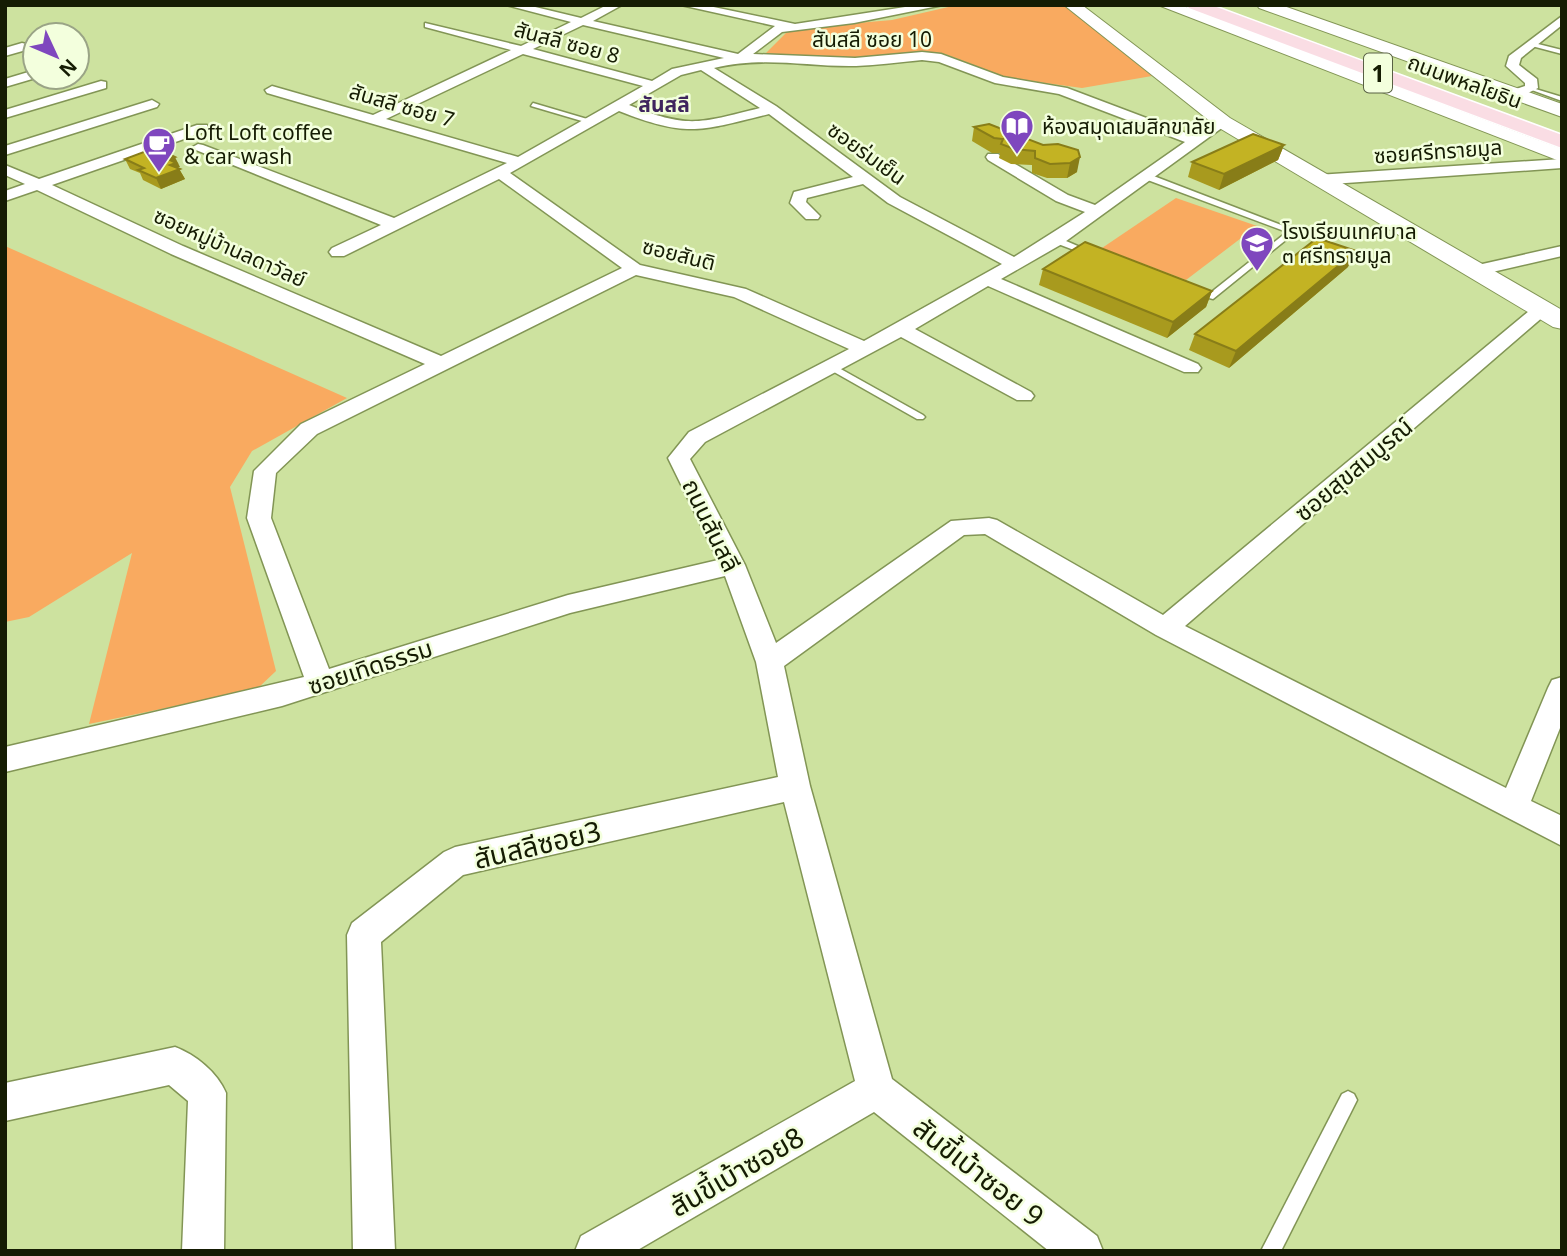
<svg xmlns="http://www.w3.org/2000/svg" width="1567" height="1256" viewBox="0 0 1567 1256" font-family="'Noto Sans','Noto Sans Thai',sans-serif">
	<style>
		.green { fill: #f9aa60 }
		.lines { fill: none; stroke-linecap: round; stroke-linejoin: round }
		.lane-casing { stroke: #829555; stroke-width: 3 }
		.street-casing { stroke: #829555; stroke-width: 3 }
		.secondary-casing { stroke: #829555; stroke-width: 2 }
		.primary-casing { stroke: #fff; stroke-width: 3 }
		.lane { fill: #fff; fill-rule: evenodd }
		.street { fill: #fff; fill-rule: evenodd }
		.secondary { fill: #fff; fill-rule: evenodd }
		.primary { fill: #fadde4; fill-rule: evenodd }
		.wall { fill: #a89a1e }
		.shaded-wall { fill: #887d18 }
		.building { fill: #c3b323; stroke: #887d18; stroke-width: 2 }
		.labels { text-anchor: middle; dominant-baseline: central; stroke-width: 5; stroke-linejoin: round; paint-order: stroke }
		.far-street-label { font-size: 21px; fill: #151c03; stroke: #f3ffdd }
		.far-neighbourhood-label { font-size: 21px; font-weight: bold; fill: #3f255e; stroke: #f3ffdd }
		.far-poi-label { font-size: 21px; fill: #151c03; stroke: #f3ffdd; text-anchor: start }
		.shield { fill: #f3ffdd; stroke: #586044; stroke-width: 2 }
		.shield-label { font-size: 23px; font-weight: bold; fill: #151c03 }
		.street-label { font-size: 24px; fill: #151c03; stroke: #f3ffdd }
		.near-street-label { font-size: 28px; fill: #151c03; stroke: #f3ffdd }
	</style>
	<rect width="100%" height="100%" fill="#cde29f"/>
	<g class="green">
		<path d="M957,5H1065L1152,76L1082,88L1008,78L945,54L926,52L864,58L764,55L786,33L800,28L892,20Z"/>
		<path d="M1176,198L1257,226L1186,280L1102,248Z"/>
		<path d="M5,246L347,398L252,451L230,487L276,671L257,689L89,724L132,553L29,617L5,622Z"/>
	</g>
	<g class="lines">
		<defs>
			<g id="lane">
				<path d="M1530,42L1562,50V54L1528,45Z"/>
				<path d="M1529,87L1562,97V101L1529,89Z"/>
				<path d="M533,103L594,121L595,122L592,124L531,106Z"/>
				<path d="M1145,175H1151L1297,231L1213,299L1193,294L1192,292L1196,289L1209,294L1287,232L1145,179Z"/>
				<path d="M1053,238H1059L1094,253L1087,255L1053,242Z"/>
				<path d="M830,363L923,415L925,417L923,419H917L827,368V364Z"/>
				<path d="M1348,1091L1354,1094L1357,1100L1354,1106L1281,1251H1261L1342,1094Z"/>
			</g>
			<g id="street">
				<path d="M506,5H527L581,18L607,5H622L593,21L738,54L775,26L681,5H704L795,24L918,5H943L854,23L782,32L753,54L855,58L922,52L941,54L1003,77L1067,88L1194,136L1218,119H1228L1230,122L1062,244L1001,279L1198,364L1201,368L1198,372H1184L988,286L915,329L1031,392L1034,396L1031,400H1017L901,337L705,442L690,459L745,565L776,643L951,521L989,518L997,520L1163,615L1535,306H1549L1551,310L1185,626L1506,788L1548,688L1552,680L1562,677V723L1531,801L1562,816V846L1156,635L985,534L964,535L784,666L810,786L892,1079L1097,1236L1103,1251H1049L874,1112L636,1251H575L581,1236L855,1081L784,802L463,875L381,942L395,1251H353L347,935L352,923L444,852L455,847L778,777L756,662L725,576L570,613L282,706L5,772V747L304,677L247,518L254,471L301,424L425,364L171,254L37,190L5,201V191L25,184L5,175V165L39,179L197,125H207V131L52,185L183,246L441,356L622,268L499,179L344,256H332L329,252L332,248L381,225L191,148L198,144L203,145L394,218L507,163L267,93L265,90L272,86L373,115L511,50L425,27V23L521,46L571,22ZM583,25L724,58L672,69L652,81L533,49ZM523,54L643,86L518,157L386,119ZM922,60L939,62L995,83L1059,94L1185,142L1095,205L1068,195L998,154H988L986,157L988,160L1056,201L1085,212L1014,257L900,197L776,106L714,68C766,56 806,67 856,66C878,65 900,62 922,60ZM701,70L760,108C700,123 688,129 629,105L681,75ZM619,111C687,138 700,131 769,114L853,177L794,192L790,203L806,219H818L820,216L806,202L807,198L863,184L888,203L1002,264L864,341L746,289L640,265L510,173ZM636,275L734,297L849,349L689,432L668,458L718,560L568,595L329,669L271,518L276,473L317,434Z"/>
				<path d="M1562,16V25L1521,58L1519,65L1537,79L1538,88L1520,97H1510V91L1525,86V83L1506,66L1509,56Z"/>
				<path d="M22,43L26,44V50L5,56V48Z"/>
				<path d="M35,70V77H39L5,87V79Z"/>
				<path d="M101,81L106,82V88L5,118V110Z"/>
				<path d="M152,100L159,104L157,107L5,155V146Z"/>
				<path d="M1562,159V168L1317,185L1309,180L1317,175Z"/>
				<path d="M1562,246V256L1475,276L1466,271L1469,267Z"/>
				<path d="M175,1047C196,1055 217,1072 226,1093L224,1251H182L188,1101L169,1085L5,1121V1083Z"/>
			</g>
			<g id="secondary">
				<path d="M1064,5H1082L1230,118L1562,310V329L1553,327L1216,126Z"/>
				<path d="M1158,5H1181L1562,149V162Z"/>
				<path d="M1257,5H1281L1562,104V117L1259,8Z"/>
			</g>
			<path id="primary" d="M1187,5H1211L1562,135V148L1189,8Z"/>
		</defs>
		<use href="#lane" class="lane-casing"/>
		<use href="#street" class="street-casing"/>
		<use href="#secondary" class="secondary-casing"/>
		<use href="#primary" class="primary-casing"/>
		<use href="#lane" class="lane"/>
		<use href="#street" class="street"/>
		<use href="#secondary" class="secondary"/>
		<use href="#primary" class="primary"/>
	</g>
	<g class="wall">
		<path d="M974,127L1043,145L1058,144L1077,172L1067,178H1047L1032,173V165L1011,164L999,158L1000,153H992L972,141Z"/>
		<path d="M1284,145L1278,160L1219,190L1188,177L1192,162Z"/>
		<path d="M125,159L180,167H178L185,179L161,189L143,180L140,173L130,169Z"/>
		<path d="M1348,267L1229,368L1189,350L1195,334Z"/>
		<path d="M1043,269L1212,291L1206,307L1167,338L1039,285Z"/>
	</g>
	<g class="shaded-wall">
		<path d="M1284,145L1278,160L1219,190L1224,174Z"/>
		<path d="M175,157L180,167H178L185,179L161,189L156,178L168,159Z"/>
		<path d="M1080,157L1077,172L1067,178L1070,163Z"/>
		<path d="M1356,251L1348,267L1229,368L1236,351Z"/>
		<path d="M1212,291L1206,307L1167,338L1173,322Z"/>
	</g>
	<g class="building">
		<path d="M989,124L1043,145L1058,144L1078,150L1080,157L1070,163L1050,164L1035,158V151L1014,149L1001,144L1003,139L994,138L974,127Z"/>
		<path d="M1253,134L1284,145L1224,174L1192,162Z"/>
		<path d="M149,150L156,154L163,151L175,157L168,159L176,163L170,165L180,169L156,178L138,170L144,168L125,159Z"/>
		<path d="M1317,238L1356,251L1236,351L1195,334Z"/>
		<path d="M1085,242L1212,291L1173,322L1043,269Z"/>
	</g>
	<defs>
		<symbol id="library-pin" viewBox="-11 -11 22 30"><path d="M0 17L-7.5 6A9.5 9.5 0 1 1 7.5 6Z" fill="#7f47be" stroke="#f3ffdd"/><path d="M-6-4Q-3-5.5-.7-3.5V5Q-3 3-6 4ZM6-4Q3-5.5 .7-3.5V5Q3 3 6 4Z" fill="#fff"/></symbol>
		<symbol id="cafe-pin" viewBox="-11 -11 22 30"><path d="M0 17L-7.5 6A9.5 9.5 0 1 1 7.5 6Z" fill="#7f47be" stroke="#f3ffdd"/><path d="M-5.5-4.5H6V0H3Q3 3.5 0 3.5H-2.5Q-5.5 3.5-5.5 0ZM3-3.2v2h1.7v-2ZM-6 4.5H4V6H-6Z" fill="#fff"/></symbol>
		<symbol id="school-pin" viewBox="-11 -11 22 30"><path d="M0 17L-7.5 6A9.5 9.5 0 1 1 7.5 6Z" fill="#7f47be" stroke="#f3ffdd"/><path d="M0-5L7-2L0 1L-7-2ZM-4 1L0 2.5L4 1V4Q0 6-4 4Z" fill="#fff"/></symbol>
	</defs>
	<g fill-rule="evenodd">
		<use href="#library-pin" x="998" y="107" width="38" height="52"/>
		<use href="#cafe-pin" x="140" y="125" width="38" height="52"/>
		<use href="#school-pin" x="1238" y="224" width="38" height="52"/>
	</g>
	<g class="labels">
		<g class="far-street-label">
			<text x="872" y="39">สันสลี ซอย 10</text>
			<text transform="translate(567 42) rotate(15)">สันสลี ซอย 8</text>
			<text transform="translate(1465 81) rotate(20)">ถนนพหลโยธิน</text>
			<text transform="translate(402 105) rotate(16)">สันสลี ซอย 7</text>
			<text transform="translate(1438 151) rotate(-4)">ซอยศรีทรายมูล</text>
			<text transform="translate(867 153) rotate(36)">ซอยร่มเย็น</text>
			<text transform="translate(230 247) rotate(24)">ซอยหมู่บ้านลดาวัลย์</text>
			<text transform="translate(679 254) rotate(14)">ซอยสันติ</text>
		</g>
		<g class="far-neighbourhood-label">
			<text x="664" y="104">สันสลี</text>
		</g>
		<g class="far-poi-label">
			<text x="1042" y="126">ห้องสมุดเสมสิกขาลัย</text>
			<text x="184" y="132">Loft Loft coffee<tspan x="184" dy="24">&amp; car wash</tspan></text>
			<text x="1282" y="231">โรงเรียนเทศบาล<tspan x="1282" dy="24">๓ ศรีทรายมูล</tspan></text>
		</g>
		<rect class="shield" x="1364" y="53.5" width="28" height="39" rx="5"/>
		<g class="shield-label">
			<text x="1378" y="73">1</text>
		</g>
		<g class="street-label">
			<text transform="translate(1353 469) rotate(-40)">ซอยสุขสมบูรณ์</text>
			<text transform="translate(712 525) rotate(64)">ถนนสันสลี</text>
			<text transform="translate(370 666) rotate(-18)">ซอยเทิดธรรม</text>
		</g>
		<g class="near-street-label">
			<text transform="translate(537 844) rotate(-13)">สันสลีซอย3</text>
			<text transform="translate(736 1171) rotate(-30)">สันขี้เบ้าซอย8</text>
			<text transform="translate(979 1171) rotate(38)">สันขี้เบ้าซอย 9</text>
		</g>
	</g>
	<rect width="1567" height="1256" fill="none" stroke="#151c03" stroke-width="14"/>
	<g transform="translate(56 56) rotate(134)"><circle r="33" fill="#f3ffdd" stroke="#9aa486" stroke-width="2"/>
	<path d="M0-5L12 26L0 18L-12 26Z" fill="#7f47be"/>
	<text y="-10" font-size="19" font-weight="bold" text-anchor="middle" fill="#151c03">N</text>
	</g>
</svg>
